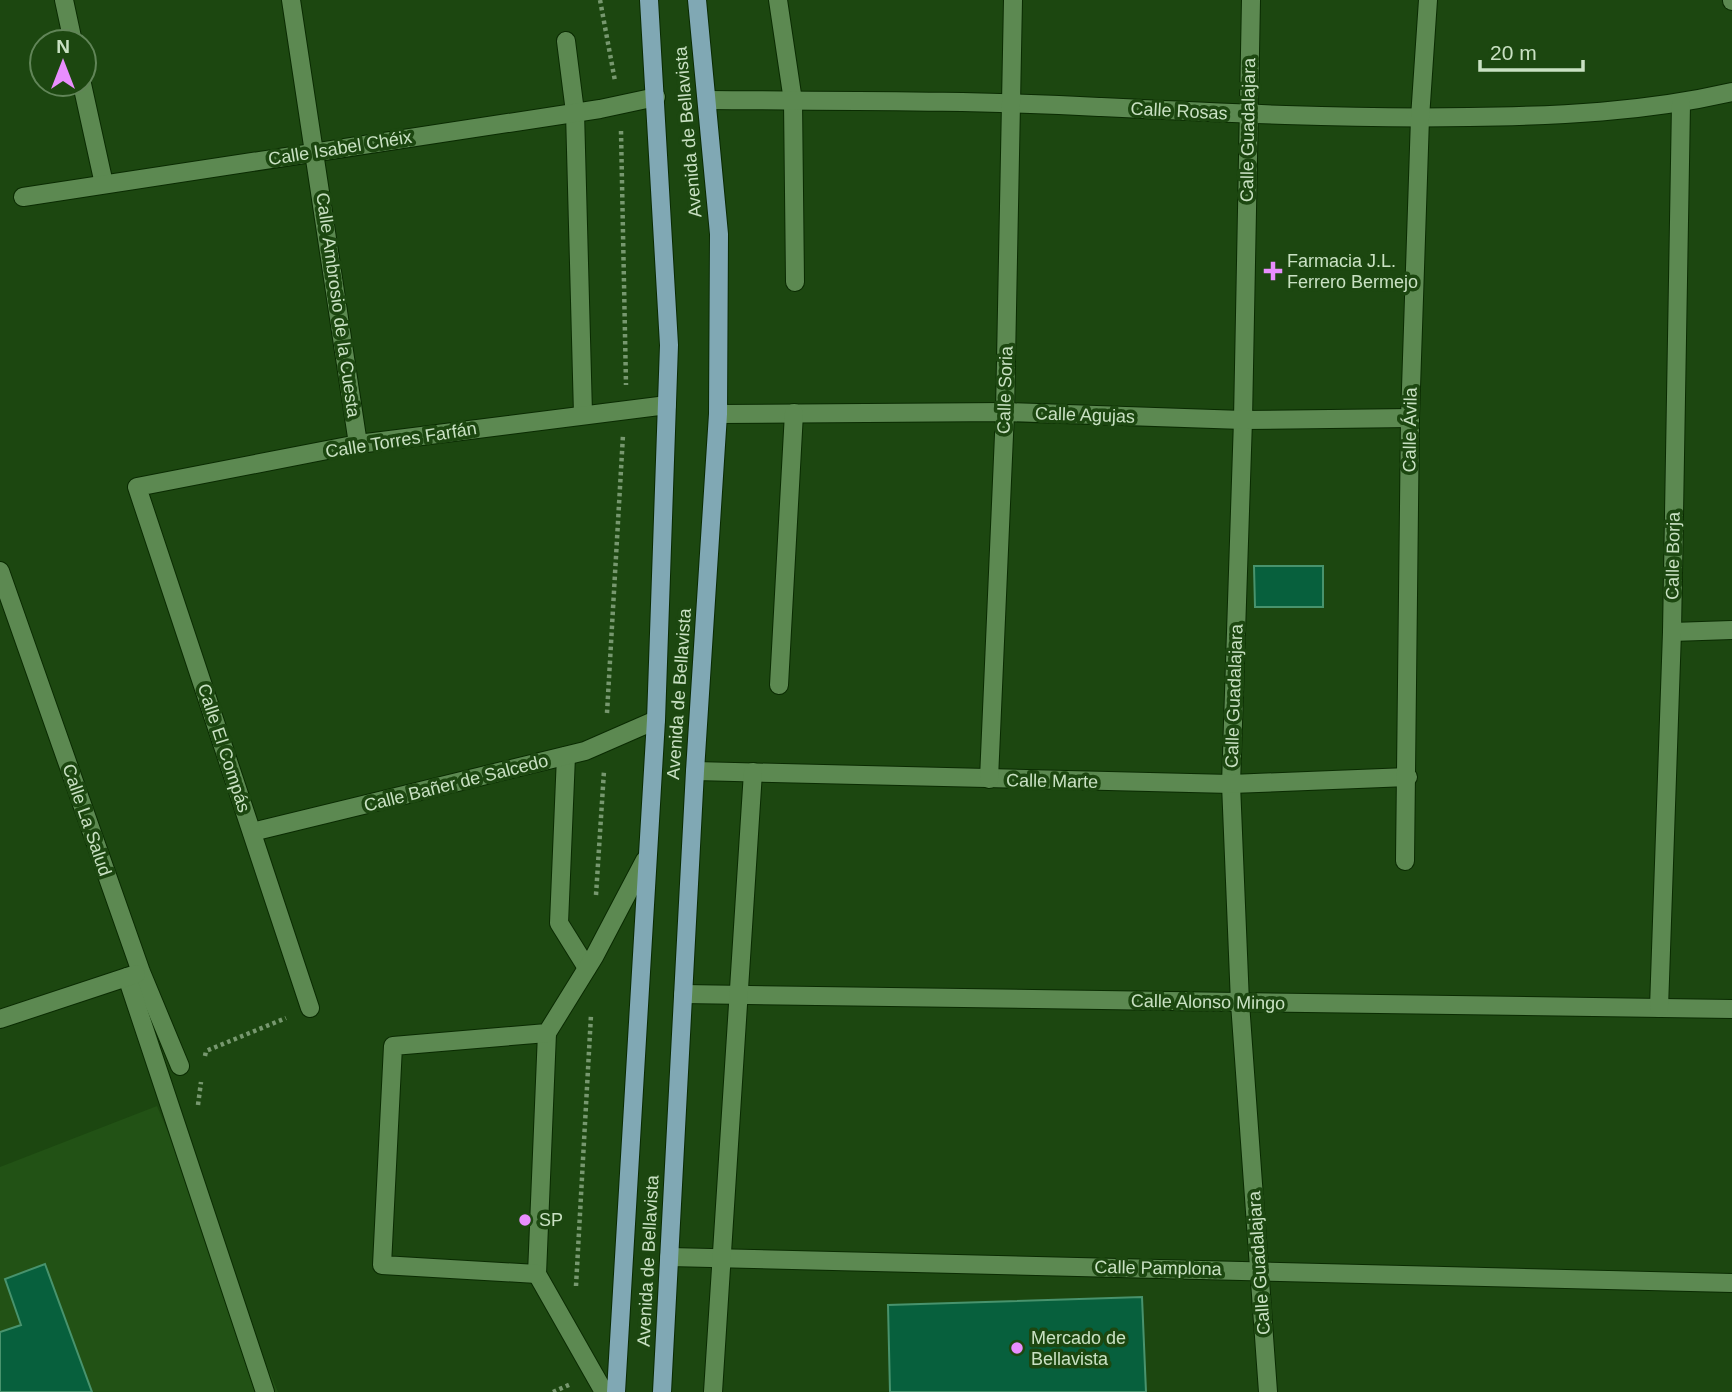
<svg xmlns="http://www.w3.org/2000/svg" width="1732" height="1392" viewBox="0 0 1732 1392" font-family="Arial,sans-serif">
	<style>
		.built { fill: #225215 }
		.building { fill: #07603d; stroke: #48936d; stroke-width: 2 }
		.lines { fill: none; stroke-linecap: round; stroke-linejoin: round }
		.minor-casing { stroke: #0a2b02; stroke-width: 20 }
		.major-casing { stroke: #0a2b02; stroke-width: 20 }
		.path { stroke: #77986f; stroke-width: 4.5; stroke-dasharray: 3.5 3.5; stroke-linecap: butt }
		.minor { stroke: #5c8951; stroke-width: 18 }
		.major { stroke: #80a8b4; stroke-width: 18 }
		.poi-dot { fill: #e98efe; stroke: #1c4710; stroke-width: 2.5 }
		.labels { text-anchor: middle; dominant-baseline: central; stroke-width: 7; stroke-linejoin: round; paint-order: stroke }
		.street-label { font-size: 18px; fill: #c9e1c3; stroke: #1c4710 }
		.poi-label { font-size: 18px; fill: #c9e1c3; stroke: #1c4710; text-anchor: start }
	</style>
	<rect width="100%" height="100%" fill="#1c4710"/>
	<path class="built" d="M157,1106L278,1392H0V1167Z"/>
	<g class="building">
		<path d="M1254,566H1323V607H1255Z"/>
		<path d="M45,1264L92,1392H0V1332L21,1325L5,1279Z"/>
		<path d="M1142,1297L1146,1392H890L888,1305Z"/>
	</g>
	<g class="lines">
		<defs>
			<g id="minor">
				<path d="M64,0L73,42"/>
				<path d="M291,0L358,444"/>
				<path d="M778,0L793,101L795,282"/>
				<path d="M1251,0L1243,420L1231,784L1240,1003L1268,1392"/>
				<path d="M1732,0V1"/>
				<path d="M566,41L575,112L583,414"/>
				<path d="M82,84L104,184"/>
				<path d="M708,100C838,101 969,100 1099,107C1223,113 1346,119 1469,117C1558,116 1645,112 1732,92"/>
				<path d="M23,197L600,109L656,97"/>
				<path d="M718,414L1005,412L1243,420L1410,418"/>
				<path d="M0,571L141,972L180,1066"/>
				<path d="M1672,632L1732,630"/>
				<path d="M779,685L794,413"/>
				<path d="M566,756L559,923L587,968"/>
				<path d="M695,771L1231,784L1408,777"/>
				<path d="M989,779L1005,412L1013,0"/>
				<path d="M252,832L585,751L656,720"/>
				<path d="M1405,861L1410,418L1420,118L1428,0"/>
				<path d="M127,977L265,1392"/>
				<path d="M683,994L1732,1009"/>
				<path d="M310,1008L137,487L358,444L667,405"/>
				<path d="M1659,1008L1672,632L1681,104"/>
				<path d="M0,1019L136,974"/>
				<path d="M547,1033L537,1274L604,1392"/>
				<path d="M669,1257L1732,1283"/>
				<path d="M537,1274L382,1265L393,1046L547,1033L594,957L645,860"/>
				<path d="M713,1392L753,772"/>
			</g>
			<g id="major">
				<path d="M616,1392L656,720L669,345L649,0"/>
				<path d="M662,1392L695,771L718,414L719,234L697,0"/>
			</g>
		</defs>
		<use href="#minor" class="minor-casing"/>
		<use href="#major" class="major-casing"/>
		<g class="path">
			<path d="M600,0L615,81"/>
			<path d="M621,131L626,385"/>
			<path d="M607,713L623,435"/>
			<path d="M596,895L604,771"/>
			<path d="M205,1056L206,1051L286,1018"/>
			<path d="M198,1105L201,1082"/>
			<path d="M576,1286L591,1015"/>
			<path d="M553,1392L571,1384"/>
		</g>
		<use href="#minor" class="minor"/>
		<use href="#major" class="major"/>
	</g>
	<g class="poi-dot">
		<path d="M1269.5 260.5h7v7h7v7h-7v7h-7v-7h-7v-7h7z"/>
		<circle cx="525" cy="1220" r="7"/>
		<circle cx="1017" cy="1348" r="7"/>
	</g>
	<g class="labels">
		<g class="street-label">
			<text transform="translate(1179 111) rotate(3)">Calle Rosas</text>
			<text transform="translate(1248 130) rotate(-89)">Calle Guadalajara</text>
			<text transform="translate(688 132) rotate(-95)">Avenida de Bellavista</text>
			<text transform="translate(340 148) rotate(-9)">Calle Isabel Chéix</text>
			<text transform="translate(338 305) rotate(82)">Calle Ambrosio de la Cuesta</text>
			<text transform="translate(1005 390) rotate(-88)">Calle Soria</text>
			<text transform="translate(1085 415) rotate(2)">Calle Agujas</text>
			<text transform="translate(1410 430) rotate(-89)">Calle Ávila</text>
			<text transform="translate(401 440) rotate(-9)">Calle Torres Farfán</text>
			<text transform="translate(1673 556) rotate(-89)">Calle Borja</text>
			<text transform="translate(679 694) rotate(-86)">Avenida de Bellavista</text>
			<text transform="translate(1234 696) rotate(-88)">Calle Guadalajara</text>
			<text transform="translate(224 748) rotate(72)">Calle El Compás</text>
			<text transform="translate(1052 781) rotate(1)">Calle Marte</text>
			<text transform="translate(456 783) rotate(-14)">Calle Bañer de Salcedo</text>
			<text transform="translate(87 820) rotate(71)">Calle La Salud</text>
			<text transform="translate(1208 1002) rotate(1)">Calle Alonso Mingo</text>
			<text transform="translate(648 1261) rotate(-87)">Avenida de Bellavista</text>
			<text transform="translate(1259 1263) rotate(-94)">Calle Guadalajara</text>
			<text transform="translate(1158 1268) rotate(1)">Calle Pamplona</text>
		</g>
		<g class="poi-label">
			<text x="1287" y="261">Farmacia J.L.<tspan x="1287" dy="21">Ferrero Bermejo</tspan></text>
			<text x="539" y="1220">SP</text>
			<text x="1031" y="1338">Mercado de<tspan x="1031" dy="21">Bellavista</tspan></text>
		</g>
	</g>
	<g transform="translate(63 63)"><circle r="33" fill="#1c4710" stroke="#618558" stroke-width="2"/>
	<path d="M0-5L12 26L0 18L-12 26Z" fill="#e98efe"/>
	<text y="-10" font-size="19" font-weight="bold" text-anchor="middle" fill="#c9e1c3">N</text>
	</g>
	<path d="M1480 60v10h103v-10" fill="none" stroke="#c9e1c3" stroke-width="3.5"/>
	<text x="1490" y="60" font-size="21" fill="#c9e1c3" stroke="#1c4710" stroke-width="5" paint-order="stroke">20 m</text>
</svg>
